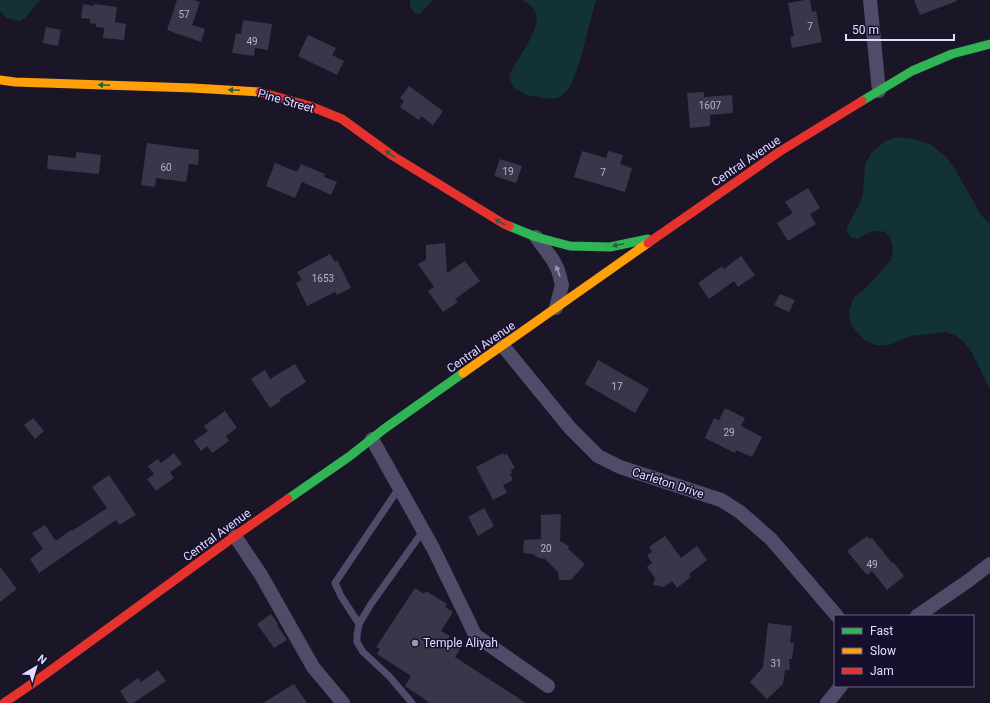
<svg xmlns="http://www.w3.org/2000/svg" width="990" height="703" viewBox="0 0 990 703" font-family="Roboto,sans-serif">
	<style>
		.green { fill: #133236 }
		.building { fill: #3a3548 }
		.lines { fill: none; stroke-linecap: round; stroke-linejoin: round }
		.lane { stroke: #4f4b68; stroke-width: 7 }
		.street { stroke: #4f4b68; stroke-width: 14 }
		.fast { stroke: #30b455; stroke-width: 9 }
		.slow { stroke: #ff9f0a; stroke-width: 9 }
		.jam { stroke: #e5322d; stroke-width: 9 }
		.oneway { fill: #246241 }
		.oneway2 { fill: #9994b4 }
		.poi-dot { fill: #9d97b3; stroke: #17102d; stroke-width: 1.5 }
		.labels { text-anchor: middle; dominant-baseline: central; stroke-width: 3; stroke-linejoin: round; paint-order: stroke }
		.number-label { font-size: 10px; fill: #b9b2d1 }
		.street-label { font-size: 12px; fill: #e3dcff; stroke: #17102d }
		.poi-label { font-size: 12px; fill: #e3dcff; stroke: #17102d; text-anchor: start }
	</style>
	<rect width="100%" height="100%" fill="#1a1627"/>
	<g class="green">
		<path d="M0,0H40L25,18L20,21L7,18L0,11Z"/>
		<path d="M410,0H433L420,14H415L410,6Z"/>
		<path d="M522,0H596L579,64L569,89L560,97L549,99L526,95L513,87L509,76C515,62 542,28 536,13C533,7 528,3 522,0Z"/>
		<path d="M897,137L913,139L930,144L946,157L955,169L981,215L990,224V389L972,353L964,342L955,335L945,332L911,336L889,345H876L865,341L851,325L849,311L854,297L866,288L891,260L893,247L890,238L885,232C870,229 868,234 856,239L851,237L847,232V227L860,203L863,193L865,165L872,152L886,141Z"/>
	</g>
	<g class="building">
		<path d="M177,0H193L200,2L192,25L205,29L201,42L167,30Z"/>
		<path d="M805,0H810L812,12L816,11L822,42L792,48L790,37L794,36L788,3Z"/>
		<path d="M914,0H956L957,1L920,15Z"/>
		<path d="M83,4L94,6V4L117,7L115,22L126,24L124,40L103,38L104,28L96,27V24L90,23V19L81,18Z"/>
		<path d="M243,20L272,24L268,50L255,48L254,56L232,53L236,33L241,34Z"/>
		<path d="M46,27L61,30L58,46L43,43Z"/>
		<path d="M308,35L336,48L332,55L344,61L337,75L298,56Z"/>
		<path d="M409,86L443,111L433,125L421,116L419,120L400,107L404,101L400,98Z"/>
		<path d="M704,92V97L732,95L733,113L710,115V126L690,128L687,93Z"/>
		<path d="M147,143L199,150L198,165L189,164L186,182L156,178L155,187L141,185Z"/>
		<path d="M582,151L606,158L608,151L623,155L620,164L632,168L625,192L574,177Z"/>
		<path d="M76,152L101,155L99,174L47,169L48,155L76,158Z"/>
		<path d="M500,159L522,166L516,183L494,176Z"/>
		<path d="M275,163L297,172L301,164L325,174L324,177L337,182L331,195L302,182L295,198L266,186Z"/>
		<path d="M808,188L820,208L810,214L816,224L788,241L777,223L793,213L785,202Z"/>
		<path d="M445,243L447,273L465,261L480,281L455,299L458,302L443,312L428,291L434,287L418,264L426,260V245Z"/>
		<path d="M330,254L335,262L337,260L351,288L337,295L335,292L307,306L296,283L302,280L297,272Z"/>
		<path d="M741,256L755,275L738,287L734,281L709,299L698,283L722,266L724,269Z"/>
		<path d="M780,294L795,300L789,312L774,305Z"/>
		<path d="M598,360L649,389L635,413L585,384Z"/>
		<path d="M295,364L306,382L280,399L281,401L270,408L251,379L265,370L270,379Z"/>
		<path d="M725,408L745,418L741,426L762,437L752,457L736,450L735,453L705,438L714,418L719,420Z"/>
		<path d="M225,411L237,428L226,436L229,441L212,453L207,446L201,451L194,441L208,431L204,426Z"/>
		<path d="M33,418L44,431L35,439L24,425Z"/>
		<path d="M174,453L182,464L170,472L174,478L156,491L147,479L154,474L148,466L158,459L161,463Z"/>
		<path d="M503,453L504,455L507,454L515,468L511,470L512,473L510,474L513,480L503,485L507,493L493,500L476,467Z"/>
		<path d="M109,475L136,515L119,525L116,520L39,573L30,559L43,549L32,533L45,525L56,541L71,530L72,531L107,508L92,487Z"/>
		<path d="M484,508L494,526L478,536L468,517Z"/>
		<path d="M561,514L560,541L569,546L568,549L585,564L571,580H559L558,572L545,559L539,558L533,554L523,553L524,540L541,539V515Z"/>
		<path d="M665,536L681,558L697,546L707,560L689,574L691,577L677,588L672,581L664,587L653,585L655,578L647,567L652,563L647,555L652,552L649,547Z"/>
		<path d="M867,536L870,539L872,538L892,563L893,562L904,576L887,590L872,571L867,575L847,551Z"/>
		<path d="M0,567L17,589L0,602Z"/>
		<path d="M415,588L424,594L426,591L447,604L445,607L453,612L441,631L450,636L447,640L460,649L455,657L526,703H430L405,686L411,676L377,654L380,649L376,647Z"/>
		<path d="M271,614L278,624L277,625L287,640L274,648L257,624Z"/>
		<path d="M768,623L792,626L790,643H794L792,659H789L790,670H785L783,684L767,699L750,682L763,667Z"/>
		<path d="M158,670L166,681L133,703H128L120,691L138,678L141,682Z"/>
		<path d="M294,684L307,703H263Z"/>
	</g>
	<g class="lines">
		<g class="lane">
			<path d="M399,488L335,583L341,596L359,624L371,604L423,531"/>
			<path d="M359,624L357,635V642L363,652L389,676L412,703"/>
		</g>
		<g class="street">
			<path d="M870,0L879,91"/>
			<path d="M536,237L553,260L558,270L562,285L556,308"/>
			<path d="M503,346L570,428L598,456L620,467L721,500L740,512L771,539L837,616"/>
			<path d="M372,439L433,548L469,622L475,635L548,686"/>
			<path d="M235,536L261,575L313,667L343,703"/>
			<path d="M917,616L968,581L990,564"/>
			<path d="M827,703L841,686"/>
		</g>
		<g class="fast">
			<path d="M862,101L912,71L952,54L990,44"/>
			<path d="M509,226L536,237L570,246L610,247L648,239"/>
			<path d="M288,499L350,456L384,429L463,373"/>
		</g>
		<g class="slow">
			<path d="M0,80L15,82L193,88L260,92"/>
			<path d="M463,373L648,243"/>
		</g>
		<g class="jam">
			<path d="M260,92L310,106L342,119L393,156L504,224L509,226"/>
			<path d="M648,243L779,152L862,101"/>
			<path d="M4,703L36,681L235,536L288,499"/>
		</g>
	</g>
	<defs><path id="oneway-solid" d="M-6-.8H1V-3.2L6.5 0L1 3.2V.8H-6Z"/></defs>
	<g class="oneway">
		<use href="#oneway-solid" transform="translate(104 85) rotate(-178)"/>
		<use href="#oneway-solid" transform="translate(234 90) rotate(-177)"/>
		<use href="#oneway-solid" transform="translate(390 154) rotate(-145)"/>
		<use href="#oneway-solid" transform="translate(500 222) rotate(-150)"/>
		<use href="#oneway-solid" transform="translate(618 245) rotate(168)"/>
	</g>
	<use class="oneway2" href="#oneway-solid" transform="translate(558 271) rotate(-111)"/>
	<circle class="poi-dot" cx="415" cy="643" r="4"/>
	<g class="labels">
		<g class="number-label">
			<text x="184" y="14">57</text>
			<text x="810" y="26">7</text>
			<text x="252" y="41">49</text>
			<text x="710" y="105">1607</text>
			<text x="166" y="167">60</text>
			<text x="508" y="171">19</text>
			<text x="603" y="172">7</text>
			<text x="323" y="278">1653</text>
			<text x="617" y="386">17</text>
			<text x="729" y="432">29</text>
			<text x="546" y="548">20</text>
			<text x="872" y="564">49</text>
			<text x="776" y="663">31</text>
		</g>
		<g class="street-label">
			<text transform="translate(286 101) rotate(16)">Pine Street</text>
			<text transform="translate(746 161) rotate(-34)">Central Avenue</text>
			<text transform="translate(481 347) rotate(-35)">Central Avenue</text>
			<text transform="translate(668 483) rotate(18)">Carleton Drive</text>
			<text transform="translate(217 535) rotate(-36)">Central Avenue</text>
		</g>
		<g class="poi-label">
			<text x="423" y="643">Temple Aliyah</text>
		</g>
	</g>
	<rect x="834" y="615" width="140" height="72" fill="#17102d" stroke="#696281"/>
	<rect x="842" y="628" width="20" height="6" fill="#30b455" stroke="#696281"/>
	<text x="870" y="635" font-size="12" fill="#e3dcff">Fast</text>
	<rect x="842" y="648" width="20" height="6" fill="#ff9f0a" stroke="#696281"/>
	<text x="870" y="655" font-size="12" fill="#e3dcff">Slow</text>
	<rect x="842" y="668" width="20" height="6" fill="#e5322d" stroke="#696281"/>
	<text x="870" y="675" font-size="12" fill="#e3dcff">Jam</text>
	<g transform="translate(36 667) rotate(38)" stroke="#17102d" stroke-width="3" paint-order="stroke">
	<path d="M0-3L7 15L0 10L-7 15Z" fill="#e3dcff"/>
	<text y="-6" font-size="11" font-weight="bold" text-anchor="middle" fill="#e3dcff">N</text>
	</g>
	<path d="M846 34v6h108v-6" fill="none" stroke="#e3dcff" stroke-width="2"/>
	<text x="852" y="34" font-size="12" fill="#e3dcff" stroke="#17102d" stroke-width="3" paint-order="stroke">50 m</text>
</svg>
